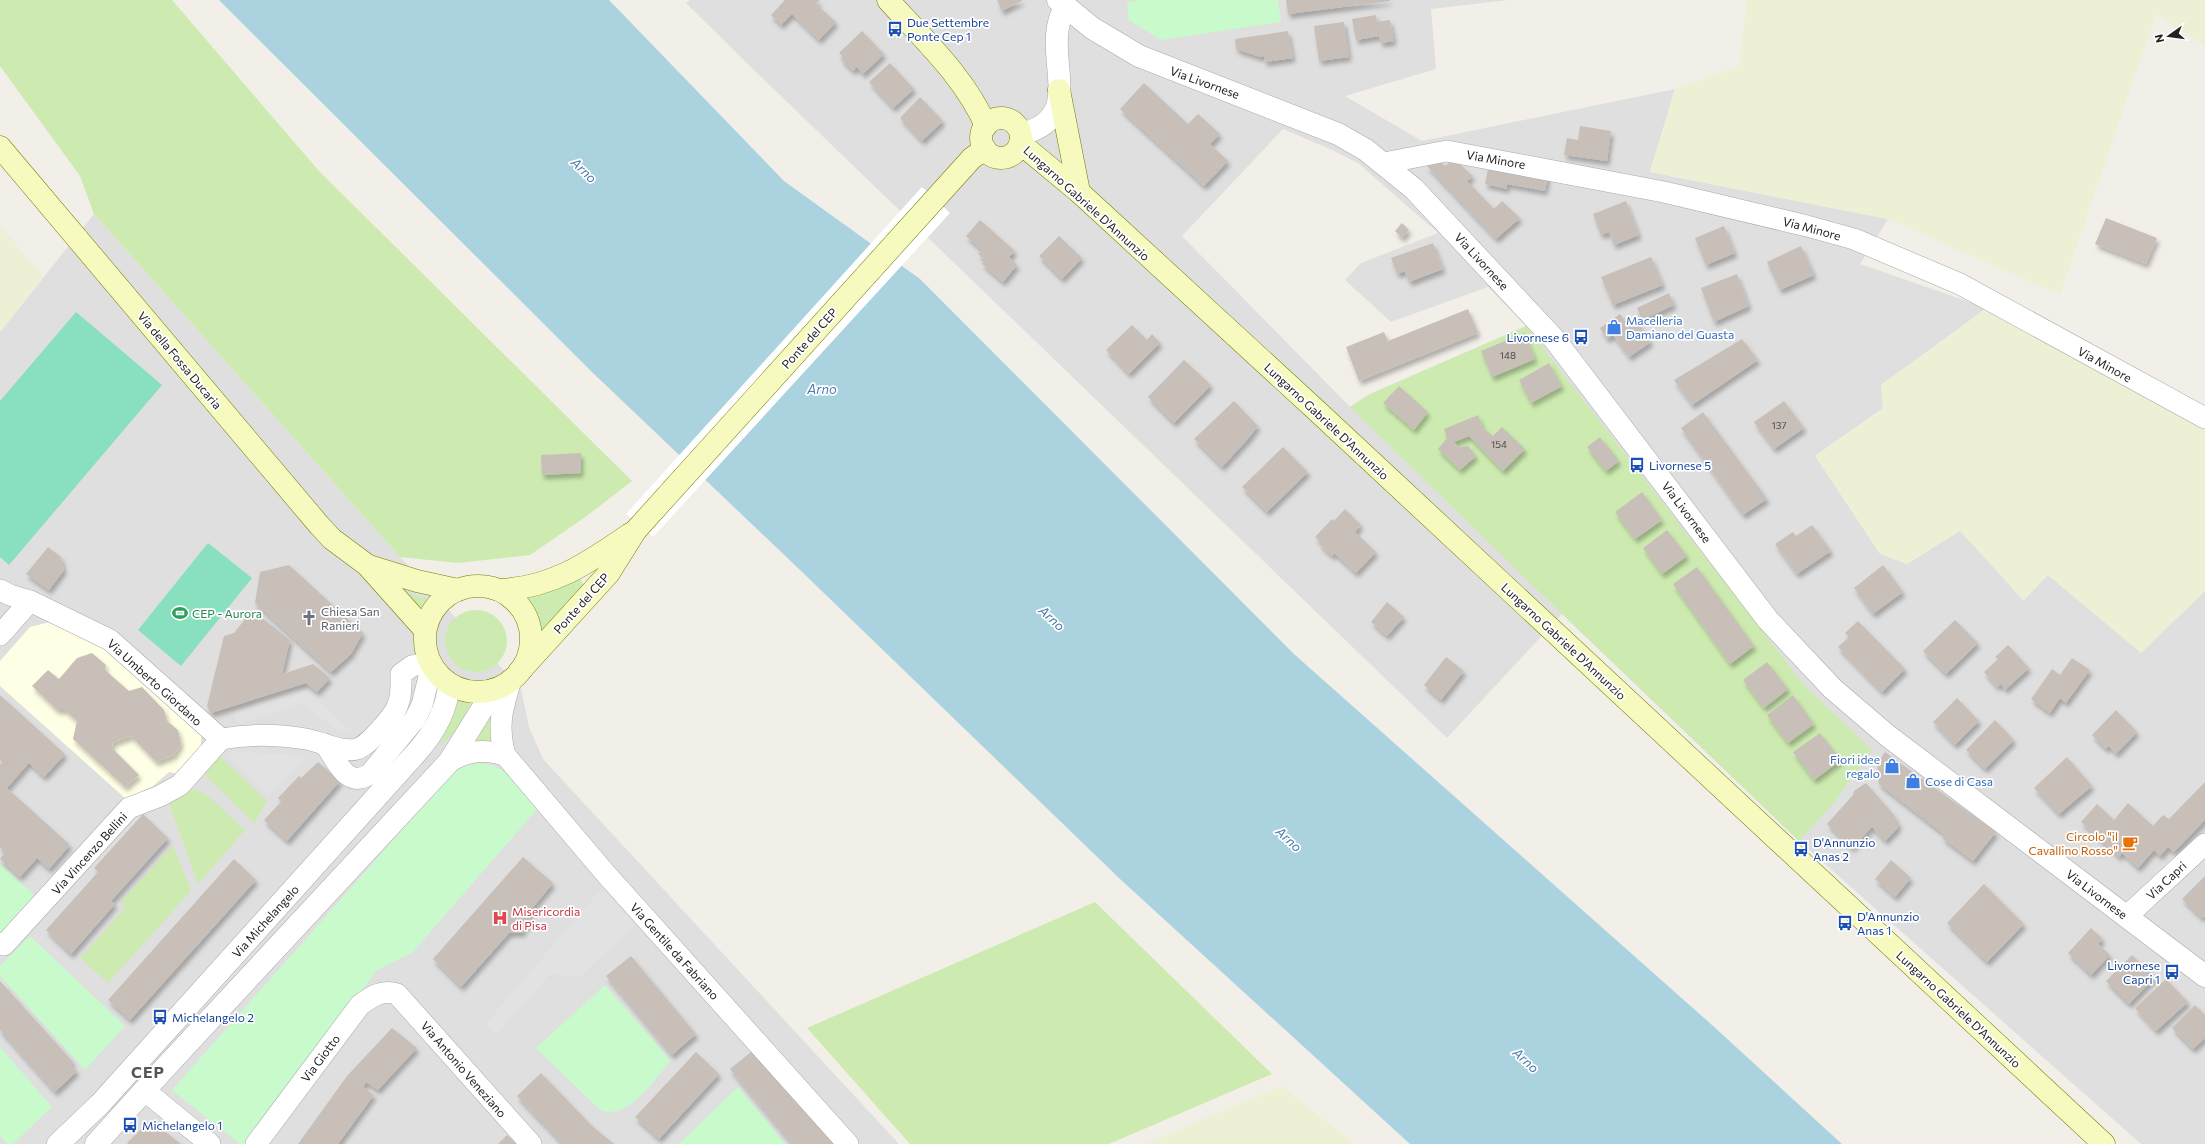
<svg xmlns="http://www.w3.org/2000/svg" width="2205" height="1144" viewBox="0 0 2205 1144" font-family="Commissioner,sans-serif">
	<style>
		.residential { fill: #e0dfdf; fill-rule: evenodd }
		.education { fill: #ffffe5 }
		.farmland { fill: #eef0d5 }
		.grass { fill: #cdebb0 }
		.park { fill: #c8facc }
		.pitch { fill: #88e0be }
		.parking { fill: #e2e2e2 }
		.water { fill: #aad3df }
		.pier { fill: #fff }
		.building { fill: #c7bfb8; filter: url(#shadow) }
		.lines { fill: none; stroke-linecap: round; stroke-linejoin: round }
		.minor-casing { stroke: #a9a9a9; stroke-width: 22 }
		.tertiary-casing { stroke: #a9a9a9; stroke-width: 23 }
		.secondary-casing { stroke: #707d05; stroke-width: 23 }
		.minor { stroke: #fff; stroke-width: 21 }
		.tertiary { stroke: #fff; stroke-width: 22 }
		.secondary { stroke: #f7fabf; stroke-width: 22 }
		.labels { text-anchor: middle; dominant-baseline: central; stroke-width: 3.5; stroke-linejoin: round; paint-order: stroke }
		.number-label { font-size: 10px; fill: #4b4948 }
		.transit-label { font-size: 12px; fill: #164399; stroke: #fff; text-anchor: start }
		.street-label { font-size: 12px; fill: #222; stroke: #fff }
		.shop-label { font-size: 12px; fill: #366cbe; stroke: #fff; text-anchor: start }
		.worship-label { font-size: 12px; fill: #5b616d; stroke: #fff; text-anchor: start }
		.leisure-label { font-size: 12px; fill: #27864d; stroke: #fff; text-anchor: start }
		.food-label { font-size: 12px; fill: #c56008; stroke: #fff; text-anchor: end }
		.health-label { font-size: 12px; fill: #be3a42; stroke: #fff; text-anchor: start }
		.water-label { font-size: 13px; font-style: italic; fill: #4a7aab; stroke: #fff }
		.district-label { font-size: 16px; font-weight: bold; letter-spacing: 1px; fill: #555; stroke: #fff }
	</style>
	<defs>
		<filter id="shadow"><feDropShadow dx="2.5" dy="4.5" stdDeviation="2" flood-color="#0004"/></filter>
	</defs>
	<rect width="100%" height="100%" fill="#f2efe9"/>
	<g class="residential">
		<path d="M690,0H1508L1431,9L1436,69L1345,96L1422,141L1675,89L1650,172L1888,219L1860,264L1987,308L1881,385L1883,408L1815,456L1907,564L1960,530L2023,600L2048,575L2141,652L2205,591V1144H2141L1799,841L1562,614L1447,738L757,73L686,3ZM1283,129L1330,149L1358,163L1438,233L1361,263L1345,280L1391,322L1488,287L1526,326L1368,395L1350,407L1182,236Z"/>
		<path d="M94,214L400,557L521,689L529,727L543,759L899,1144H0V332Z"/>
	</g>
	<path class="education" d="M50,622L107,650L201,733V752L181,774L169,772L153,786L126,799L0,686V661L30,627Z"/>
	<g class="farmland">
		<path d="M1747,0H2205V46L2156,15L2060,295L1888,219L1650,172L1675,89L1739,66Z"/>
		<path d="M0,225L44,277L0,332Z"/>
		<path d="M1987,308L2108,378L2205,429V591L2141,653L2048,575L2024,600L1960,531L1907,564L1880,554L1815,456L1883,409L1881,385Z"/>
		<path d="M1282,1086L1355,1144H1144Z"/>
	</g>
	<g class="grass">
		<path d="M0,0H172L319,171L632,481L584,518L530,555L458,563L400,557L94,214L80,176L0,66Z"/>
		<path d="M1526,326L1804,685L1872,750L1833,804L1799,841L1562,614L1350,407L1368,395Z"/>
		<path d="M580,579L586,589L537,640L533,618L520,600L541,595Z"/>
		<path d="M404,592L433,600L423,614Z"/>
		<circle cx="476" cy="641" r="31"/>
		<path d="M459,698L476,700L461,726L440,746Z"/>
		<path d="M493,712L496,745L484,741H473Z"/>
		<path d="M220,756L267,801L254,823L205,775L206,772Z"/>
		<path d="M192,788L206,794L245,830L198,884L169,803L184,796Z"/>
		<path d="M173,845L191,891L108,983L80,958L126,907L121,902Z"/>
		<path d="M1095,902L1272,1074L1109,1144H910L807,1028Z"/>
	</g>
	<g class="park">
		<path d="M1142,0H1278L1281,22L1161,40L1129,20L1127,2Z"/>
		<path d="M480,763C506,764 522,789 539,807L412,953L377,970L245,1144H240L172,1090L450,776L460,767Z"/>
		<path d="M0,864L38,898L0,934Z"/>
		<path d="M30,936L125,1026L85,1070L0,976V966Z"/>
		<path d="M605,985L671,1061C653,1080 629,1121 600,1110L536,1048Z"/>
		<path d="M0,1047L52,1107L13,1144H7L0,1135Z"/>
		<path d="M738,1087L785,1144H679Z"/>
	</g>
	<g class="pitch">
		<path d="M76,312L162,385L9,565L0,557V401Z"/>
		<path d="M208,543L252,578L181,666L138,630Z"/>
	</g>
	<g class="parking">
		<path d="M305,688L351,731H338L303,704L238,724L233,711Z"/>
		<path d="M231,751L306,756L268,795L226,755Z"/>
		<path d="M603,887L635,925L579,977L550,974L497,1034L485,1025Z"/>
	</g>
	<path class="water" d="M219,0H609L784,181L920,279L1295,655L1712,1025L1842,1144H1410L1120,879L798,568L593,373Z"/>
	<path class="pier" d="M922,187L950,213L653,537L626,514Z"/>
	<g class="building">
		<path d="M785,0H820L816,4L836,22L819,40L792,14L781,25L771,15Z"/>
		<path d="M997,0H1023L1002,11Z"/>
		<path d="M1286,0H1390V1L1288,14Z"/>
		<path d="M1376,15L1377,22L1390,20L1394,41L1381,43L1379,36L1356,40L1352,19Z"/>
		<path d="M1344,22L1349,57L1319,61L1314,26Z"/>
		<path d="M862,31L884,54L863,74L857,67L853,71L841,59L843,57L839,53Z"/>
		<path d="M1288,31L1293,58L1265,62L1264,56L1260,57L1236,49L1235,39Z"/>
		<path d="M890,63L914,89L893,108L869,82Z"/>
		<path d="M1144,83L1188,124L1198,114L1220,134L1210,144L1228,161L1204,186L1120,109Z"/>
		<path d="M920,97L943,121L922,141L900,118Z"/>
		<path d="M1580,126L1611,131L1607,161L1564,155L1567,138L1578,140Z"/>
		<path d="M1437,158L1445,166L1454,159L1473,176L1467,181L1494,209L1502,201L1520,218L1496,239L1427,166Z"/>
		<path d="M1489,164L1548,175L1545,191L1507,184V189L1485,184Z"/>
		<path d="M1626,201L1639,235L1614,245L1609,232L1601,235L1593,214Z"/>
		<path d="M2106,218L2157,238L2146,264L2095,244Z"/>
		<path d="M980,220L1015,251L1009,257L1017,265L1003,282L982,264L985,260L978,254L982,250L966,236Z"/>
		<path d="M1402,223L1409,230L1402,238L1395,231Z"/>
		<path d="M1724,226L1735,253L1706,265L1695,238Z"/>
		<path d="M1059,236L1082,258L1062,279L1039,256Z"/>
		<path d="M1433,243L1443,269L1409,282L1405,271L1397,274L1391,258Z"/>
		<path d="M1801,246L1814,275L1780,290L1767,262Z"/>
		<path d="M1651,257L1663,285L1613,305L1601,277Z"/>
		<path d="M1737,274L1749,306L1714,322L1701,288Z"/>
		<path d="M1669,293L1674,305L1642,320L1637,308Z"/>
		<path d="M1468,309L1478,333L1359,381L1346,347L1384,332L1388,341Z"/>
		<path d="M1620,314L1628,325L1636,320L1651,342L1629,357L1613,335L1607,339L1600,328Z"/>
		<path d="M1132,325L1147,340L1152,334L1160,343L1129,374L1106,350Z"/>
		<path d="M1524,333L1535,359L1492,377L1481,351Z"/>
		<path d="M1742,339L1758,360L1692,405L1674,380Z"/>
		<path d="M1184,360L1211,385L1174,423L1148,397Z"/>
		<path d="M1549,363L1562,386L1531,403L1519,380Z"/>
		<path d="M1399,386L1428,412L1414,430L1383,403Z"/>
		<path d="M1234,401L1258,426L1248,439L1222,467L1194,439Z"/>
		<path d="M1784,401L1804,428L1774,449L1754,422Z"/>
		<path d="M1703,412L1767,499L1743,515L1681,428Z"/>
		<path d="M1478,415L1483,428L1493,436L1502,427L1525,449L1503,471L1469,436L1454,442L1459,447L1468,446L1476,456L1460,470L1438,449L1447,438L1444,429Z"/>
		<path d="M1600,437L1619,461L1606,471L1587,447Z"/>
		<path d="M1283,447L1308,472L1267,512L1242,487Z"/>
		<path d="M581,453V473L542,475L541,455Z"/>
		<path d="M1642,492L1662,520L1635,539L1615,512Z"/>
		<path d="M1345,509L1361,525L1355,532L1376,552L1356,573L1334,553L1332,556L1319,544L1321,542L1315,537L1332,519L1334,521Z"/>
		<path d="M1812,525L1831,551L1797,574L1775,544L1793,532L1796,536Z"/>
		<path d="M1667,530L1687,556L1662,574L1643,548Z"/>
		<path d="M48,547L61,557L64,570L49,590L26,574Z"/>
		<path d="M289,565L363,633L351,654L331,672L255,603L260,572Z"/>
		<path d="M1883,565L1903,592L1873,614L1854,588Z"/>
		<path d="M1697,567L1754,646L1730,664L1673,584Z"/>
		<path d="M1387,602L1404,617L1387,636L1371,622Z"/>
		<path d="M252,610L290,640L282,674L313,664L330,678L317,692L306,683L211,713L207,706L224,636L234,633Z"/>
		<path d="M1955,620L1978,643L1946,674L1923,651Z"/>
		<path d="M1858,621L1905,669L1882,692L1838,647L1849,637L1845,633Z"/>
		<path d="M2008,645L2029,668L2005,690L2001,684L1997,687L1984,672L1998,659L1995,657Z"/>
		<path d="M92,653L106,665L105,670L129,691L142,687L164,710L167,721L178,730L181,744L174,755L156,762L131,736L112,743L113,749L139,775L125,787L73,739L77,721L65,710H57L32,686L48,670L59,679L77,658Z"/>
		<path d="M1446,657L1464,671L1441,700L1424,685Z"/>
		<path d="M2072,658L2090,670L2066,703L2060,698L2050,713L2031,699L2052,669L2060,675Z"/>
		<path d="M1767,662L1788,689L1764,708L1743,680Z"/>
		<path d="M0,695L65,754L44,777L29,763L7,788L70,845L49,869L37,858L20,877L0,859L5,852L0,847V765L2,762L0,760Z"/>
		<path d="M1793,695L1814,724L1788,743L1767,715Z"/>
		<path d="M1957,698L1979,721L1955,745L1933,722Z"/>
		<path d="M2116,710L2137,732L2116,754L2109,746L2106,749L2092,735Z"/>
		<path d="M1995,720L2014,740L1985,769L1966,750Z"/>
		<path d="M1820,733L1841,760L1814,780L1793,752Z"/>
		<path d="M1885,752L1996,832L1973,861L1942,838L1945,835L1879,784L1877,763Z"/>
		<path d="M2067,757L2092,786L2059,814L2034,788Z"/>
		<path d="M318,762L340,781L287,841L264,820L281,802L278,798L299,776L301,778Z"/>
		<path d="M2205,782V820L2174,852L2168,847L2160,856L2154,850L2138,868L2122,853L2119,857L2081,822L2097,804L2114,820L2128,803L2153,826L2163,815L2169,819Z"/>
		<path d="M1866,783L1893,814L1899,824L1897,829L1885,841L1872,827L1852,848L1827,824L1853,795L1854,791Z"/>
		<path d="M143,814L168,838L111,901L115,904L71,954L46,930L98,872L94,868Z"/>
		<path d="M523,857L553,883L530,911L531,925L523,926L524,932L509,933L461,987L433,959Z"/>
		<path d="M234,859L256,880L130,1020L108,1000Z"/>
		<path d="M1891,860L1911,878L1895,897L1875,879Z"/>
		<path d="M2205,876V916L2202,918L2182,899Z"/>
		<path d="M1984,884L2024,924L1987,962L1947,923Z"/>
		<path d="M2091,928L2103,939L2098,944L2110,955L2091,975L2068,953Z"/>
		<path d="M2132,955L2155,977L2129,1004L2106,981Z"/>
		<path d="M631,956L696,1034L672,1055L606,976Z"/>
		<path d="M2166,979L2188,1002L2156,1031L2135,1008Z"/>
		<path d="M0,981L73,1062L70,1064L77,1071L55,1092L0,1030Z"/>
		<path d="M2195,1005L2205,1015V1038L2193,1049L2172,1028Z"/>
		<path d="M392,1028L417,1048L378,1090L366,1082L363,1087L374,1095L338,1144H298L347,1076Z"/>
		<path d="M756,1048L836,1144H792L730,1069Z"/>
		<path d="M696,1052L719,1074L659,1139L635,1117Z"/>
		<path d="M541,1073L592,1126L614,1144H563L517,1096Z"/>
		<path d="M150,1120L181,1144H128L127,1143Z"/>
		<path d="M507,1135L516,1144H498Z"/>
	</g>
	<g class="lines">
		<defs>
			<g id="minor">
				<path d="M1384,163L1447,151L1664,192L1807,226L1854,239L1960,284L2205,418"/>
				<path d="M0,590L10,595L30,601L110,640L221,739"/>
				<path d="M0,635L30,601"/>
				<path d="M511,680C502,709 497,726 505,755L606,874L848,1144"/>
				<path d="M221,739C250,734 277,734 306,739C322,742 341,753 357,749C368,746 395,715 398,704C402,694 401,684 401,674L412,666L430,662"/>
				<path d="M325,744C337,761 346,789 370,774L415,719L422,705L432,665"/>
				<path d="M449,762C468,750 484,749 505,755"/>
				<path d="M2127,916L2205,844"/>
				<path d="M0,944L4,945L129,808L160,796L180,785L221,739"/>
				<path d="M144,1090L210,1144"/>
				<path d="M256,1144L360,1005C371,997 382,989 397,994L531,1144"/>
			</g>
			<g id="tertiary">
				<path d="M1058,0L1092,28L1139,56L1338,134L1366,150L1414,189L1555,340L1768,620L1833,689L1888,736L2205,976"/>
				<path d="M1021,134C1092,117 1037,51 1066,6"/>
				<path d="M58,1144L100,1104L416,753C434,733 447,711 449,684"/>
				<path d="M96,1144L162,1071L449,762L494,690"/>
			</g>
			<g id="secondary">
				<path d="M888,0C923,39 965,77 986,126"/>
				<path d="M1059,90L1079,192"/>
				<circle cx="1001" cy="138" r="20"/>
				<path d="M1020,143L1079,192L1316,410L2104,1144"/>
				<path d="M0,147L319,525L332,539L367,565L425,630"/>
				<path d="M369,566L417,581L458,590"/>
				<circle cx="478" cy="639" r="53"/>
				<path d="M499,590C552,588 588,563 630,534"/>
				<path d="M519,672L609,573L636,530L972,158L985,149"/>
			</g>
		</defs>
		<use href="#minor" class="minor-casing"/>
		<use href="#tertiary" class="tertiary-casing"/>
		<use href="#secondary" class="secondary-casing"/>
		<use href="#minor" class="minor"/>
		<use href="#tertiary" class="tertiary"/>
		<use href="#secondary" class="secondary"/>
	</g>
	<defs>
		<symbol id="bus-bare" viewBox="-9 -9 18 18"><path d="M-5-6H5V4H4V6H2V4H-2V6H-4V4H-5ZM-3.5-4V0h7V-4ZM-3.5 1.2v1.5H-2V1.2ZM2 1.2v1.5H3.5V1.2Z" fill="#1a4fb4" stroke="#fff" stroke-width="2.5" paint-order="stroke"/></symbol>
		<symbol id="shop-bare" viewBox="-9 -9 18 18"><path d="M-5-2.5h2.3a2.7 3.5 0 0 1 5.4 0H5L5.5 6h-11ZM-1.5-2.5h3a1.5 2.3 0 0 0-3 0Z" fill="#3f7fe0" stroke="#fff" stroke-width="2.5" paint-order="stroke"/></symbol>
		<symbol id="stadium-bare" viewBox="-9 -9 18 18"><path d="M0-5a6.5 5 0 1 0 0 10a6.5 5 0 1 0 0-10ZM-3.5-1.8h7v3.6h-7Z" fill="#2e9e5b" stroke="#fff" stroke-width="2.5" paint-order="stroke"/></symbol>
		<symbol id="church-bare" viewBox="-9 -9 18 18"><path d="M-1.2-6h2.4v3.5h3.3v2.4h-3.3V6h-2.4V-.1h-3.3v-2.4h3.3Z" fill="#6b7280" stroke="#fff" stroke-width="2.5" paint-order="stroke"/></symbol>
		<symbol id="cafe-bare" viewBox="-9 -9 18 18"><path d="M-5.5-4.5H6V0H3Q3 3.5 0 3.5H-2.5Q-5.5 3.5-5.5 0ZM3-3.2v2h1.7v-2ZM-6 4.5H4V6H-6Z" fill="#e8710a" stroke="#fff" stroke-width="2.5" paint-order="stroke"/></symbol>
		<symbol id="hospital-bare" viewBox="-9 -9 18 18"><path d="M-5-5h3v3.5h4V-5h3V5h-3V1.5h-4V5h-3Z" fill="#e0444e" stroke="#fff" stroke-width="2.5" paint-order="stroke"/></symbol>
	</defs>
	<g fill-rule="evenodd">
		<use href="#bus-bare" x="884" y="18" width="22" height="22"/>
		<use href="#shop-bare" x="1603" y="316" width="22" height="22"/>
		<use href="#bus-bare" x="1570" y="326" width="22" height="22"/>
		<use href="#bus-bare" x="1626" y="454" width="22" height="22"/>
		<use href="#stadium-bare" x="169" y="602" width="22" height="22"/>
		<use href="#church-bare" x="298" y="607" width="22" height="22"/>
		<use href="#shop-bare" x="1881" y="755" width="22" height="22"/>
		<use href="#shop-bare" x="1902" y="770" width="22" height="22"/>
		<use href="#cafe-bare" x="2119" y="832" width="22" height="22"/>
		<use href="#bus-bare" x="1790" y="838" width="22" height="22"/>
		<use href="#hospital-bare" x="489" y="907" width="22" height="22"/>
		<use href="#bus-bare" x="1834" y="912" width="22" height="22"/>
		<use href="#bus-bare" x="2161" y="961" width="22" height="22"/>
		<use href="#bus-bare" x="149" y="1006" width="22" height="22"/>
		<use href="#bus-bare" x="119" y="1114" width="22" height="22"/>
	</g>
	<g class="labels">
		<g class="number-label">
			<text x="1508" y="355">148</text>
			<text x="1779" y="425">137</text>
			<text x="1499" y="444">154</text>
		</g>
		<g class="transit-label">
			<text x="907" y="22">Due Settembre<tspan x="907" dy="14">Ponte Cep 1</tspan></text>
			<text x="1569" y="337" text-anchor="end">Livornese 6</text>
			<text x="1649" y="465">Livornese 5</text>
			<text x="1813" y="842">D'Annunzio<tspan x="1813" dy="14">Anas 2</tspan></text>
			<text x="1857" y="916">D'Annunzio<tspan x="1857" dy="14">Anas 1</tspan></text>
			<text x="2160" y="965" text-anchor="end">Livornese<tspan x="2160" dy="14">Capri 1</tspan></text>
			<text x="172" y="1017">Michelangelo 2</text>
			<text x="142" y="1125">Michelangelo 1</text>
		</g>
		<g class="street-label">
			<text transform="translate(1205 82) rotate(20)">Via Livornese</text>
			<text transform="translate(1496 159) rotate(10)">Via Minore</text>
			<text transform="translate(1087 203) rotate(42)">Lungarno Gabriele D'Annunzio</text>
			<text transform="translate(1812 228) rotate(15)">Via Minore</text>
			<text transform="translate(1482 261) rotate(47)">Via Livornese</text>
			<text transform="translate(809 338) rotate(-48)">Ponte del CEP</text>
			<text transform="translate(180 360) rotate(50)">Via della Fossa Ducaria</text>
			<text transform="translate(2105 364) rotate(29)">Via Minore</text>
			<text transform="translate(1327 421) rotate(43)">Lungarno Gabriele D'Annunzio</text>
			<text transform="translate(1687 512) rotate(53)">Via Livornese</text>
			<text transform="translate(581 603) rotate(-48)">Ponte del CEP</text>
			<text transform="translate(1564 641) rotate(43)">Lungarno Gabriele D'Annunzio</text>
			<text transform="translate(155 682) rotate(42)">Via Umberto Giordano</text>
			<text transform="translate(89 853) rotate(-48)">Via Vincenzo Bellini</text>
			<text transform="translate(2166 880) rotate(-43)">Via Capri</text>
			<text transform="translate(2097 894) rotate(37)">Via Livornese</text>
			<text transform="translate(265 921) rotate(-48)">Via Michelangelo</text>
			<text transform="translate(675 951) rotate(48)">Via Gentile da Fabriano</text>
			<text transform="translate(1959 1009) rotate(43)">Lungarno Gabriele D'Annunzio</text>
			<text transform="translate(320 1058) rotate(-53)">Via Giotto</text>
			<text transform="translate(464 1069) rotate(49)">Via Antonio Veneziano</text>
		</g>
		<g class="shop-label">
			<text x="1626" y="320">Macelleria<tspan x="1626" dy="14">Damiano del Guasta</tspan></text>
			<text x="1880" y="759" text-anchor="end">Fiori idee<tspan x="1880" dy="14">regalo</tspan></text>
			<text x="1925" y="781">Cose di Casa</text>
		</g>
		<g class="worship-label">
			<text x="321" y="611">Chiesa San<tspan x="321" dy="14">Ranieri</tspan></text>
		</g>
		<g class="leisure-label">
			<text x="192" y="613">CEP - Aurora</text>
		</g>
		<g class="food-label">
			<text x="2118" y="836">Circolo "il<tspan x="2118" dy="14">Cavallino Rosso"</tspan></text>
		</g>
		<g class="health-label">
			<text x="512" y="911">Misericordia<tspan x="512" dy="14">di Pisa</tspan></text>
		</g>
		<g class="water-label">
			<text transform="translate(584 170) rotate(44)">Arno</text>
			<text x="822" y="389">Arno</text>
			<text transform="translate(1052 618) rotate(43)">Arno</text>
			<text transform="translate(1289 839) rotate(43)">Arno</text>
			<text transform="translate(1526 1060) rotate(43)">Arno</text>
		</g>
		<g class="district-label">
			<text x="148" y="1071">CEP</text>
		</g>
	</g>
	<g transform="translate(2169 36) rotate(256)" stroke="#ffffff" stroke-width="3" paint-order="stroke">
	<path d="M0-3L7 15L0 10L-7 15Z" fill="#222222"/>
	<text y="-6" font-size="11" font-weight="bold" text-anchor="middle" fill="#222222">N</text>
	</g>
</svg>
